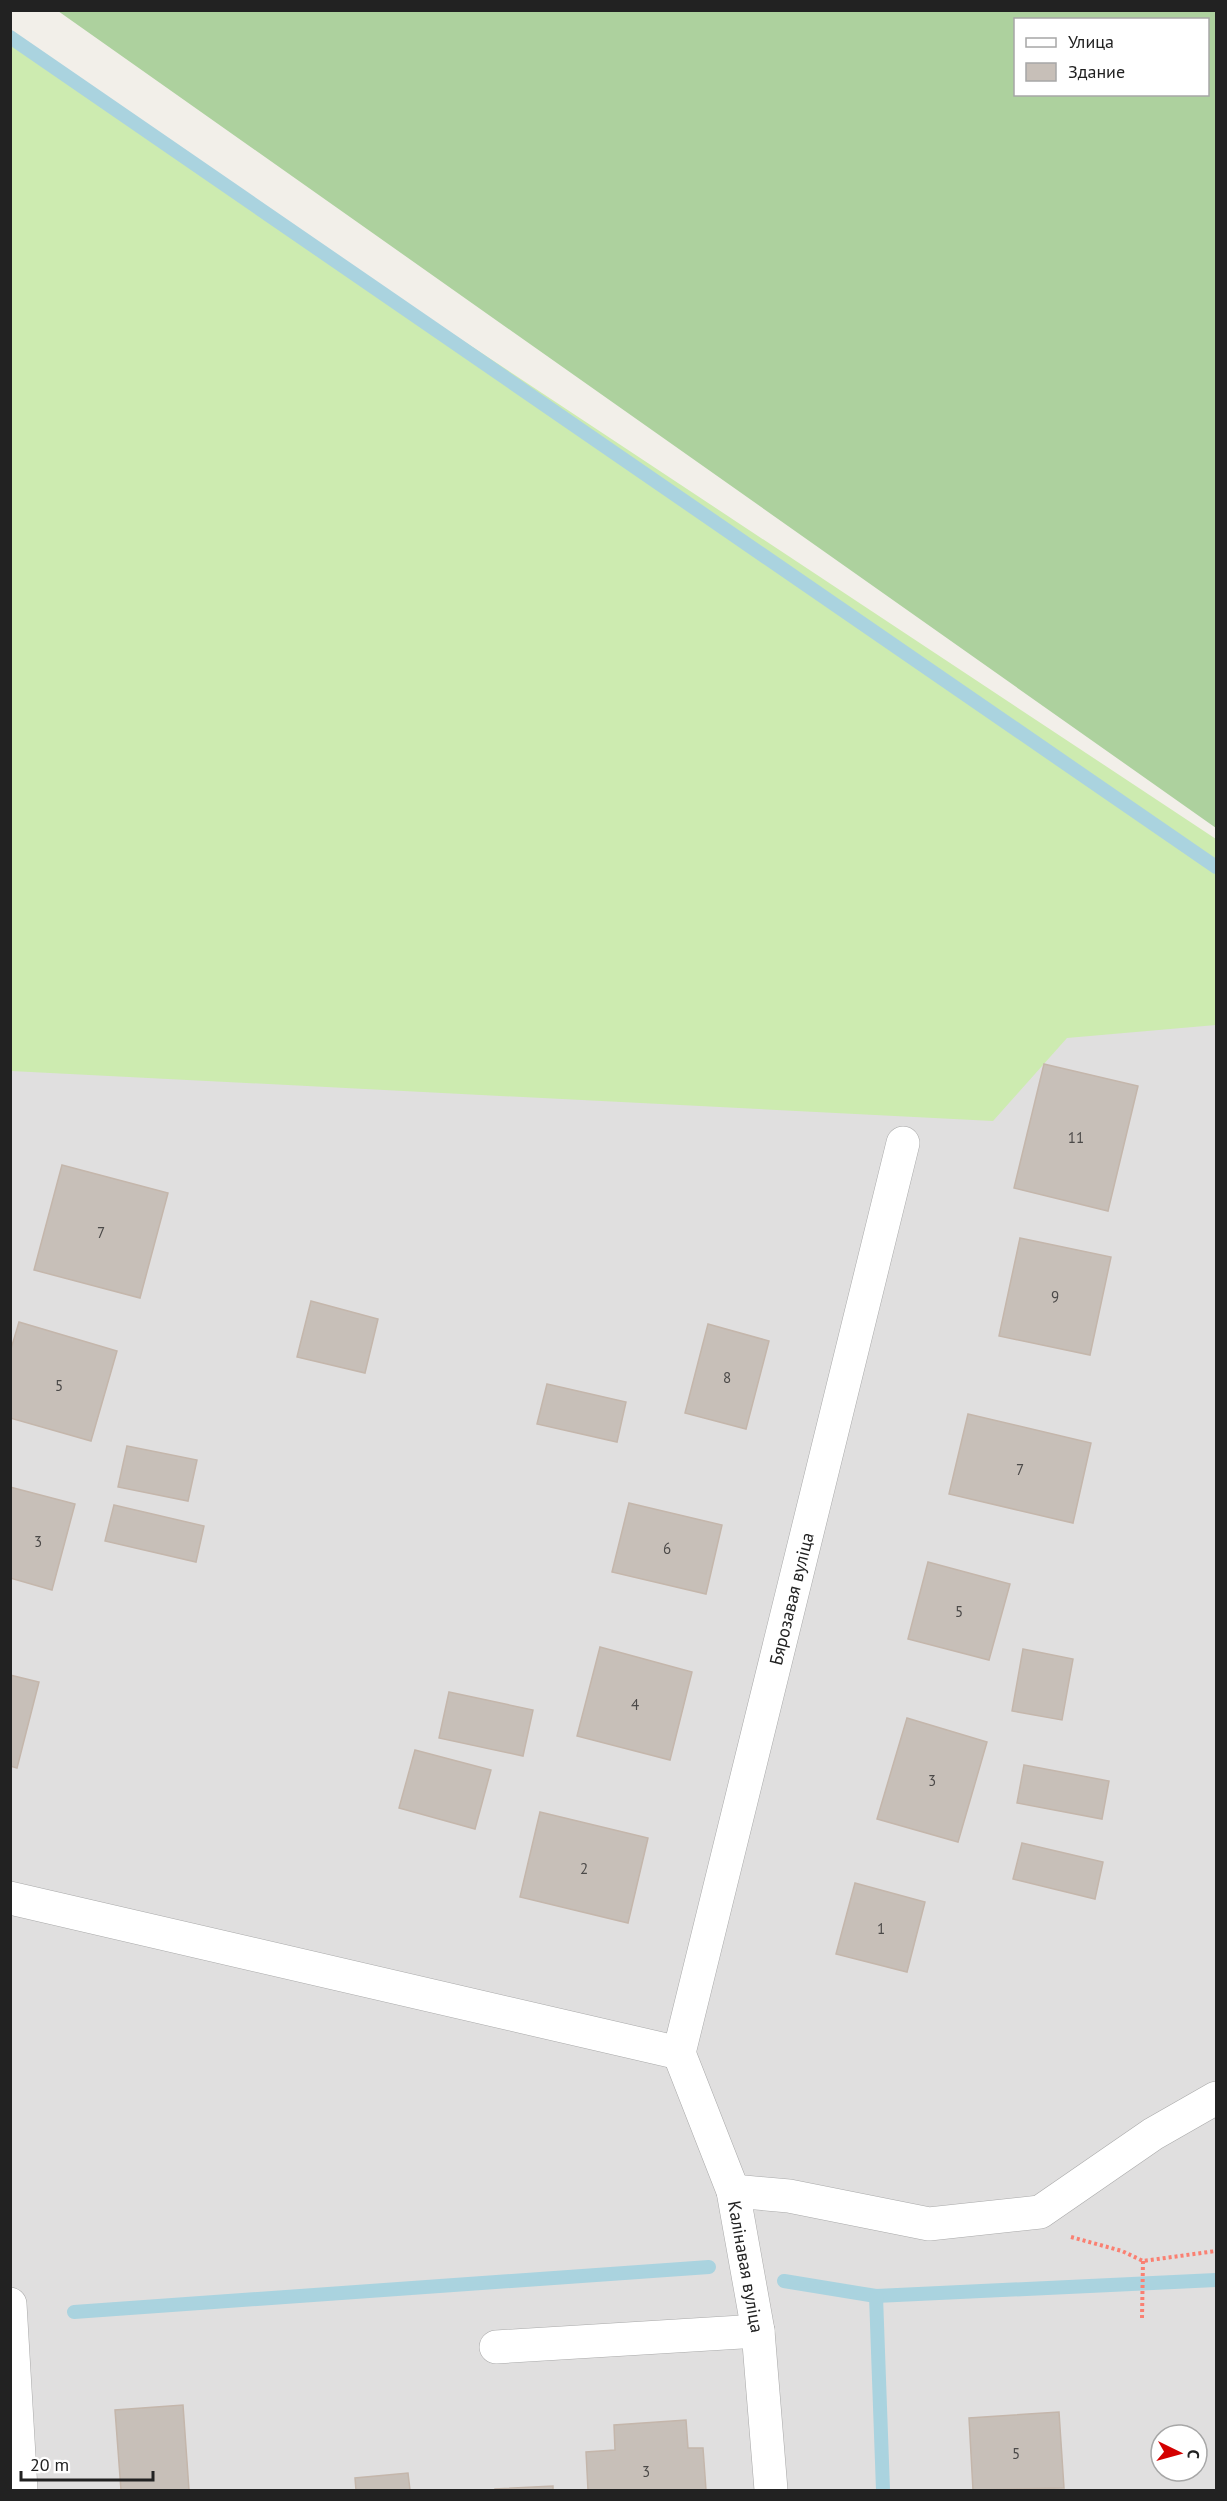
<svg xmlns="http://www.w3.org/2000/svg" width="1227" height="2501" viewBox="0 0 1227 2501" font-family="'PT Sans',sans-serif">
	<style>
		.residential { fill: #e0dfdf; fill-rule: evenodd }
		.grass { fill: #cdebb0 }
		.forest { fill: #add19e; fill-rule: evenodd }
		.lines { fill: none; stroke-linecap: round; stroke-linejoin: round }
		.stream { stroke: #aad3df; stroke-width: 14 }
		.building { fill: #c7bfb8; stroke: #c4b6ab; stroke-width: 1.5 }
		.minor-casing { stroke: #a9a9a9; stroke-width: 34 }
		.path { stroke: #fa8072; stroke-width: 4; stroke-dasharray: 3 3; stroke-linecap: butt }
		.minor { stroke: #fff; stroke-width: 33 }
		.labels { text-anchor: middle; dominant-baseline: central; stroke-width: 5; stroke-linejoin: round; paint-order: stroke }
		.number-label { font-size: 15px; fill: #4b4948 }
		.street-label { font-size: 18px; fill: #222; stroke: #fff }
	</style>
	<rect width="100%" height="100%" fill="#f2efe9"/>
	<path class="residential" d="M11,1002L1216,1007V2490H11ZM1161,2435H1197V2471H1161Z"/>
	<path class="grass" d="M10,41L1216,839V1025L1067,1038L993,1121L11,1071Z"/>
	<path class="forest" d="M58,11H1216V828ZM1016,20H1208V94H1016Z"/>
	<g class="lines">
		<g class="stream">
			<path d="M10,37L1216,867"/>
			<path d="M784,2281L876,2296L1216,2280"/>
			<path d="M876,2296L883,2490"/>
			<path d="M74,2312L709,2267"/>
		</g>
	</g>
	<g class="building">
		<path d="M1044,1064L1138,1086L1108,1211L1014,1188Z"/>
		<path d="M62,1165L168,1193L140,1298L34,1270Z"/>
		<path d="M1020,1238L1111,1257L1090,1355L999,1336Z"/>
		<path d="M311,1301L378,1319L365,1373L297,1357Z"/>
		<path d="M19,1322L117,1351L91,1441L10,1418V1352Z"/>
		<path d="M708,1324L769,1341L746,1429L685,1413Z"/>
		<path d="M547,1384L626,1402L617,1442L537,1424Z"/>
		<path d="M968,1414L1091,1443L1073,1523L949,1494Z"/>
		<path d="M127,1446L197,1460L188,1501L118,1487Z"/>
		<path d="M10,1487L75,1504L52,1590L10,1578Z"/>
		<path d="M629,1503L722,1525L706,1594L612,1572Z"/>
		<path d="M114,1505L204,1526L196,1562L105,1541Z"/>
		<path d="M928,1562L1010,1584L989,1660L908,1639Z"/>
		<path d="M600,1647L692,1672L670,1760L577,1736Z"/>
		<path d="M1023,1649L1073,1659L1062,1720L1012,1711Z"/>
		<path d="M10,1675L39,1682L17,1768L10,1766Z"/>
		<path d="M449,1692L533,1710L523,1756L439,1738Z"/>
		<path d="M907,1718L987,1742L958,1842L877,1819Z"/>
		<path d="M415,1750L491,1770L475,1829L399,1808Z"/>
		<path d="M1024,1765L1109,1781L1102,1819L1017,1803Z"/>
		<path d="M540,1812L648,1838L628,1923L520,1897Z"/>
		<path d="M1022,1843L1103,1862L1095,1899L1013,1879Z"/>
		<path d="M855,1883L925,1902L907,1972L836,1954Z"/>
		<path d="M183,2405L189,2490H121L115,2410Z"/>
		<path d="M1059,2412L1064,2488L973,2490L969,2418Z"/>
		<path d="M686,2420L688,2448H703L706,2490H588L586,2452L615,2450L614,2425Z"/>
		<path d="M408,2473L410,2490H356L355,2478Z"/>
		<path d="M553,2486V2490H495V2489Z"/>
	</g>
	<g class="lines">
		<defs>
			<g id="minor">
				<path d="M10,1898L679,2053"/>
				<path id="s1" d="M679,2053L903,1143"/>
				<path id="s2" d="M679,2053L733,2191L758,2331L771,2490"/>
				<path d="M733,2191L789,2196L929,2224L1040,2212L1153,2134L1216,2098"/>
				<path d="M10,2304L21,2490"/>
				<path d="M496,2347L758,2331"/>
			</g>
		</defs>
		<use href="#minor" class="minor-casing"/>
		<g class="path">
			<path d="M1071,2237L1122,2251L1143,2261L1216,2251"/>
			<path d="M1142,2318L1143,2261"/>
		</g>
		<use href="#minor" class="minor"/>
	</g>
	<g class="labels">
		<g class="number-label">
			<text x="1076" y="1137">11</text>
			<text x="101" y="1232">7</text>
			<text x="1055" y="1296">9</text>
			<text x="727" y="1377">8</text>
			<text x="59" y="1385">5</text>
			<text x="1020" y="1469">7</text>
			<text x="38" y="1541">3</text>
			<text x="667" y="1548">6</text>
			<text x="959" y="1611">5</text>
			<text x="635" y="1704">4</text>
			<text x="932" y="1780">3</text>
			<text x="584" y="1868">2</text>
			<text x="881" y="1928">1</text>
			<text x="1016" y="2453">5</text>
			<text x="646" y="2471">3</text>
		</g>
		<g class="street-label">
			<text stroke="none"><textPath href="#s1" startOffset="468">Бярозавая вуліца</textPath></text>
			<text stroke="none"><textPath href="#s2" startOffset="225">Калінавая вуліца</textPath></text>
		</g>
	</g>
	<rect width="1227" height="2501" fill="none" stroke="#222222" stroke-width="24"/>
	<rect x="1014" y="18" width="195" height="78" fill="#ffffff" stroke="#a7a7a7" stroke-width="1.5"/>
	<rect x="1026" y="38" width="30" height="9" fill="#ffffff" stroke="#a7a7a7" stroke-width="1.5"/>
	<text x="1068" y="48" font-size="18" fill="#222222">Улица</text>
	<rect x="1026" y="63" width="30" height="18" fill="#c7bfb8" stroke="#a7a7a7" stroke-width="1.5"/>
	<text x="1068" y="78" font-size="18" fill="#222222">Здание</text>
	<g transform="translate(1179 2453) rotate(95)"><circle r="28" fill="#ffffff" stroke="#a7a7a7" stroke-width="1.5"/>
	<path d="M0-4.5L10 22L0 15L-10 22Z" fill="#d40000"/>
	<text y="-9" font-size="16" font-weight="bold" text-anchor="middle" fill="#222222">С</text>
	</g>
	<path d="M21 2471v9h132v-9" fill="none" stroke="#222222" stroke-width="3"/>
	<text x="30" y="2471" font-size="18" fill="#222222" stroke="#ffffff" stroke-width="4.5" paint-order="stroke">20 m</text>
</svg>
